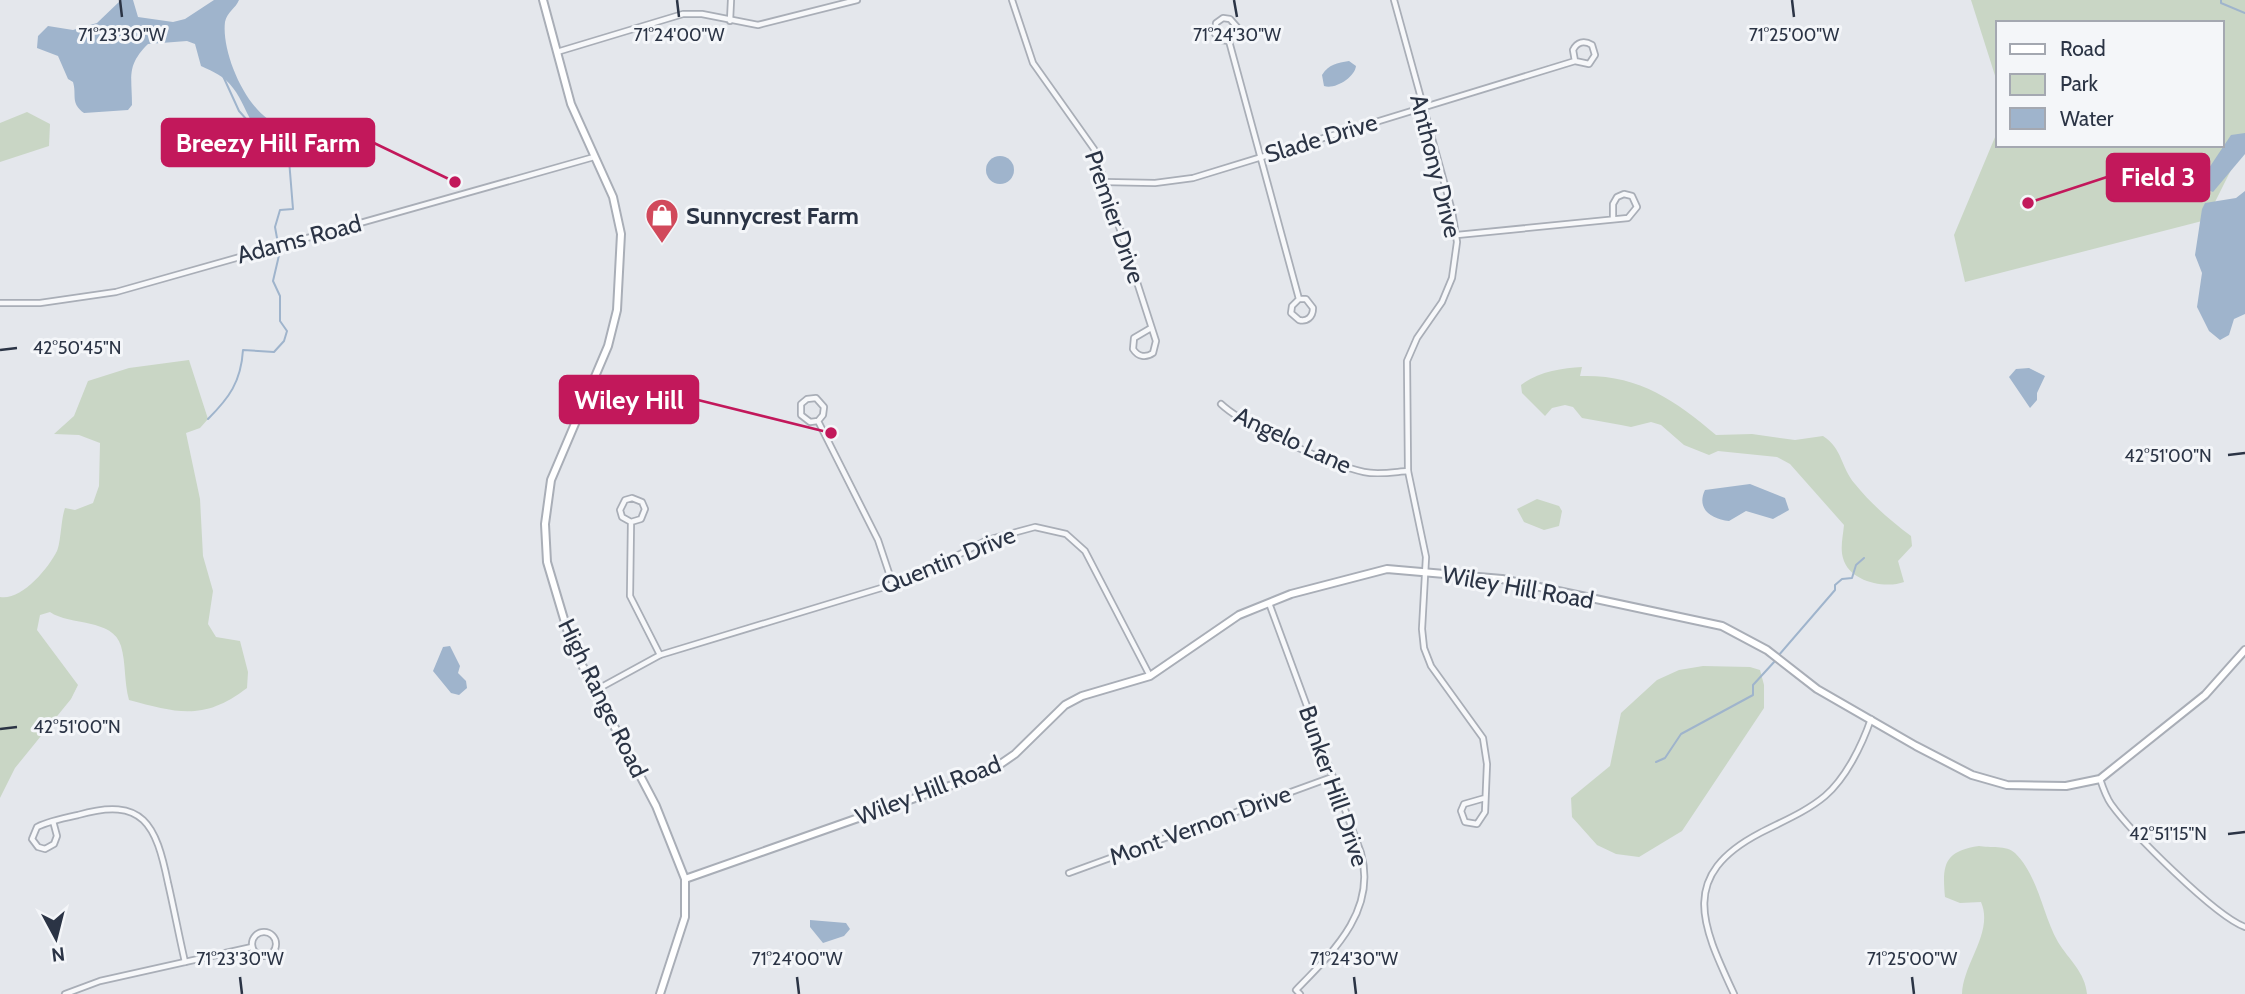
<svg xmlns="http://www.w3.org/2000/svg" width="2245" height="994" viewBox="0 0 2245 994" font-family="Cabin,sans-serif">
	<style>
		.green { fill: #c9d6c5 }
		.water { fill: #9fb4cc }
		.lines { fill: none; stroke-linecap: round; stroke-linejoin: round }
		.stream { stroke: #9fb4cc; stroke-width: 2 }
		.street-casing { stroke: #a9aeb7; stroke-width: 8 }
		.secondary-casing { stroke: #a9aeb7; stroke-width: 10 }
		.street { stroke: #f7f8fa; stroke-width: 4.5 }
		.secondary { stroke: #fff; stroke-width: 6 }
		.ticks { fill: none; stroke: #2b3445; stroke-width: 2.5 }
		.labels { text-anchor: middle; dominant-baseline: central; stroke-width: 6; stroke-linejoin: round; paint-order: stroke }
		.street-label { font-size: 24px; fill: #2b3445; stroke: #f4f6f9 }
		.poi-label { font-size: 24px; font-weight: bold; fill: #2b3445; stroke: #f4f6f9; text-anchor: start }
		.ticks-label { font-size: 18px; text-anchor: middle; fill: #2b3445; stroke: #f4f6f9; stroke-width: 6; stroke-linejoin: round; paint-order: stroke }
		.leader { fill: none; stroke: #c2185b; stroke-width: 2.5 }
		.callout-dot { fill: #c2185b; stroke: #f4f6f9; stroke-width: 2.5 }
		.callout { fill: #c2185b; stroke: #c2185b; stroke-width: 2.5 }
		.callout-label { font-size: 26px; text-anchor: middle; font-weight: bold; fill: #fff }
	</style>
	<rect width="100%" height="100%" fill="#e4e7ec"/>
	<g class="green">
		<path d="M1971,0H2245V142L2206,220L1965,282L1954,235L1998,130V145H2222V23H1998V85Z"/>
		<path d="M27,112L50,124L49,146L0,162V123Z"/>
		<path d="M189,360L208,419L200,428L186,433L200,499L203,556L213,591L208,624L216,637L240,641L248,672L247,688C204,721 178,713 129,700C124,682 126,663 121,646C113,618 70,626 50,612L40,615L37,630L78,685L71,699L15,768L0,798V597C21,601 48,569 57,551C61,542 61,519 65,508L75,510L93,503L99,486L100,443L79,435L54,434L74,416L88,381L129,368Z"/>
		<path d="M1582,367L1580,376C1637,374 1674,399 1716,435L1752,434L1795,440L1823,436C1843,449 1840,466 1855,484C1871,504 1891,521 1911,536L1912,546L1898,561L1904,582C1886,589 1849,582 1843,558C1840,548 1843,536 1844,525L1790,464L1777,457L1718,451L1709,455L1684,445L1661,425L1651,422L1631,427L1621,425L1582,418L1573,407L1565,405L1552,408L1545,416L1522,393L1521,385C1537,372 1562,368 1582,367Z"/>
		<path d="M1537,499L1559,506L1562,511L1559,526L1544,530L1524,522L1517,509Z"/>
		<path d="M1703,666L1750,667L1760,670L1764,685V708L1682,831L1639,857L1616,854L1597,845L1572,817L1571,798L1610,766L1621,713L1657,680L1679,670Z"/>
		<path d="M1979,846C1989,848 2007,845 2015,853C2039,877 2042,914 2058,942C2069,960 2085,972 2087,994H1962C1963,963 1994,932 1981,902L1960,903L1945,897C1942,865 1944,851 1979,846Z"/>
	</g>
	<g class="water">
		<path d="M121,0H133L138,17L173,22L185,19L214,0H239C236,8 227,12 225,22C221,54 249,118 282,126L279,141C251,138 247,105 233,88C224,76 214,72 201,66L195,44L187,41L148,44C126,66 132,76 132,105L128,110L84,113C70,103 77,95 73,82L68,79L58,56L37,48L38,36L48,26L73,30L97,23Z"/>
		<path d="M1349,61L1356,66C1355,77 1335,90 1324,86L1322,75C1329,64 1337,63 1349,61Z"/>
		<path d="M2245,133V154L2213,192L2205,189V174L2231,135Z"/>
		<circle cx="1000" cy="170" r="14"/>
		<path d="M2245,191V314L2234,319L2229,335L2220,340L2209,331L2197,307L2202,273L2195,255L2202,209L2205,203L2236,198Z"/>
		<path d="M2029,368L2045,376L2037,393V400L2030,408L2009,377L2016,369Z"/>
		<path d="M1750,484L1785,498L1789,510L1773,519L1746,511L1729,521C1711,519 1696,509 1705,490Z"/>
		<path d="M450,646L460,666L458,673L466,681L467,688L459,695L451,693L433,671L443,647Z"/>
		<path d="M810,920L846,923L850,929L844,936L823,943L810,927Z"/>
	</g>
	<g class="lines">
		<g class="stream">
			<path d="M2221,0V3L2245,13"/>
			<path d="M223,76L239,111L257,131H263"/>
			<path d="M277,238L275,227L280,210L293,209L287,135L282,134"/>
			<path d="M208,419C229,398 241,382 243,350L274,352L284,341L287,331L280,321V296L273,281L280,251"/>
			<path d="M1778,656L1835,590V585L1842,579L1852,578L1856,565L1864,558"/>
			<path d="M1656,762L1665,758L1681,734L1753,695V685L1775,661"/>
		</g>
		<defs>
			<g id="street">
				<path d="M1012,0L1033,63L1094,149L1156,341L1153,353C1146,358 1138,357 1133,349L1134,338L1151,328"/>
				<path d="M1394,0L1452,211L1457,242L1452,278L1442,302L1417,338L1407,361L1408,471L1426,557L1422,629L1424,648L1431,666L1483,738L1487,764L1485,812L1477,824L1465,822L1461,811L1464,804L1485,798"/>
				<path d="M730,21L731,0"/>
				<path d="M1229,41L1221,40L1215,34L1216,23L1223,18L1230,19L1237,27L1235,37L1229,41L1299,299L1292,306L1291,313L1299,320C1307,322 1313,317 1313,308L1306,299H1299"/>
				<path d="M557,52L683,14H702L758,25L857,0"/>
				<path d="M1104,182L1155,183L1193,178L1575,61L1589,64L1595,55L1592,45C1584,40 1577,42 1573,50L1575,61"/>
				<path d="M1457,235L1628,218L1637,207L1632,196L1624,194L1617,197L1613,204V219"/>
				<path d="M0,303H40L116,292L594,157"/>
				<path d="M1221,404C1244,426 1332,465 1364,472C1378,475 1394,472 1408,471"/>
				<path d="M818,421L810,422L801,415V404L807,399L816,398L824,407L823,415L818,421L878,540L893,585"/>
				<path d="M631,522L622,517L620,510L625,500L632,498L642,502L645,509L641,519L631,522L630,596L660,655"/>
				<path d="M1269,603L1361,853C1377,910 1334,951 1296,990L1300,994"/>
				<path d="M596,690L660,655L914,578L987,540L1035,527L1066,534L1085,551L1150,676"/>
				<path d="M2100,779C2103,788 2106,797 2111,804C2131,832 2215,916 2245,927"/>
				<path d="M53,821L57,836L54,844L45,849L38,847L32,839L37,827C49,821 64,818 78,815C144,796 156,825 168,883C174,909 179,936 185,962"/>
				<path d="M1069,873L1332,777"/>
				<circle cx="264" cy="944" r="12"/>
				<path d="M65,994L100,981L252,947"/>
				<path d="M1734,994C1702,925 1678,876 1760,833C1781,822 1806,812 1825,796C1846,778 1862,745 1871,719"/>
			</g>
			<g id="secondary">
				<path d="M543,0L571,104L613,197L621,234L617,310L608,346L551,480L545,524L547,562L572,646L656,806L685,879V917L660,994"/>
				<path d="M685,879L989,772L1015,754L1065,705L1082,696L1150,676L1239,615L1291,594L1387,569L1502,579L1722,626L1767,650L1817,689L1916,746L1972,775L2007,785L2066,786L2100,779L2205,695L2245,650"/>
			</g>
		</defs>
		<use href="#street" class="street-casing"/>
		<use href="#secondary" class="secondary-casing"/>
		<use href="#street" class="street"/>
		<use href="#secondary" class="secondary"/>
	</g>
	<path class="ticks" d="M120,0L122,17M677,0L679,17M1234,0L1237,17M1792,0L1794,17M0,350L17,348M2228,455L2245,453M0,729L17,727M2228,834L2245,832M240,977L242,994M797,977L799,994M1354,977L1356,994M1912,977L1914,994"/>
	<defs>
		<symbol id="shop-pin" viewBox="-11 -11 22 30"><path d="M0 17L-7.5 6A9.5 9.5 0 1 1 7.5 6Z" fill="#d1495b" stroke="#f4f6f9"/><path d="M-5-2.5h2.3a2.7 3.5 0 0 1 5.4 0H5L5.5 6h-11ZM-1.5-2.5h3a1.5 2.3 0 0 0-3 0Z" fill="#fff"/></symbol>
	</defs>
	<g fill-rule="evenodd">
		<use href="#shop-pin" x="643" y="196" width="38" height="52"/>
	</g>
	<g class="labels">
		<g class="street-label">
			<text transform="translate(1321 138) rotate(-17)">Slade Drive</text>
			<text transform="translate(1436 166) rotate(76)">Anthony Drive</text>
			<text transform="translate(1115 217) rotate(71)">Premier Drive</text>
			<text transform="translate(299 239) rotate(-15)">Adams Road</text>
			<text transform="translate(1293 440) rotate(25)">Angelo Lane</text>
			<text transform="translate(948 560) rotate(-22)">Quentin Drive</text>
			<text transform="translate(1518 587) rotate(10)">Wiley Hill Road</text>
			<text transform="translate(603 698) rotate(64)">High Range Road</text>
			<text transform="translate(1334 786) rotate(71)">Bunker Hill Drive</text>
			<text transform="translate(928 790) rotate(-21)">Wiley Hill Road</text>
			<text transform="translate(1200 825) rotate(-20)">Mont Vernon Drive</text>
		</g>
		<g class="poi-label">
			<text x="686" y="215">Sunnycrest Farm</text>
		</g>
	</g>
	<g class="ticks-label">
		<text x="122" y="41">71°23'30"W</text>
		<text x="679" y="41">71°24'00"W</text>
		<text x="1237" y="41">71°24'30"W</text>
		<text x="1794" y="41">71°25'00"W</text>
		<text x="77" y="354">42°50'45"N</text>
		<text x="2168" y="462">42°51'00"N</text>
		<text x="77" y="733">42°51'00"N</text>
		<text x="2168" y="840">42°51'15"N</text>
		<text x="240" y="965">71°23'30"W</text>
		<text x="797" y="965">71°24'00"W</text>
		<text x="1354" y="965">71°24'30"W</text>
		<text x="1912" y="965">71°25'00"W</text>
	</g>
	<path class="leader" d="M455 182L374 143M2028 203L2107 177M831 433L698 400"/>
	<g class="callout-dot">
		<circle cx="455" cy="182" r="7"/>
		<circle cx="2028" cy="203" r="7"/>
		<circle cx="831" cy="433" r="7"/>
	</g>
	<g class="callout">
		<rect x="162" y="119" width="212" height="47" rx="7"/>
		<rect x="2107" y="154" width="102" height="47" rx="7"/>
		<rect x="560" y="376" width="138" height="47" rx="7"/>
	</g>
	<g class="callout-label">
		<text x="268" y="152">Breezy Hill Farm</text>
		<text x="2158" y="186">Field 3</text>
		<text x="629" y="409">Wiley Hill</text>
	</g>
	<rect x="1996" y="21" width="228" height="126" fill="#f4f6f9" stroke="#a4a8b1" stroke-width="2"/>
	<rect x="2010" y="44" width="35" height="10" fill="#ffffff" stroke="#a4a8b1" stroke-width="2"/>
	<text x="2060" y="56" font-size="21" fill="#2b3445">Road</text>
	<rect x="2010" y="74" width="35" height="21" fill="#c9d6c5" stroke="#a4a8b1" stroke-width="2"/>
	<text x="2060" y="91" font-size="21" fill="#2b3445">Park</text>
	<rect x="2010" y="108" width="35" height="21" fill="#9fb4cc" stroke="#a4a8b1" stroke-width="2"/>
	<text x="2060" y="126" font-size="21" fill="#2b3445">Water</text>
	<g transform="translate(56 938) rotate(173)" stroke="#f4f6f9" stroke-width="5" paint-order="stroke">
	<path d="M0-5L12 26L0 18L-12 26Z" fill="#2b3445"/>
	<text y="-10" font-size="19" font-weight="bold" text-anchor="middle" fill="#2b3445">N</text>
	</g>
</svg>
